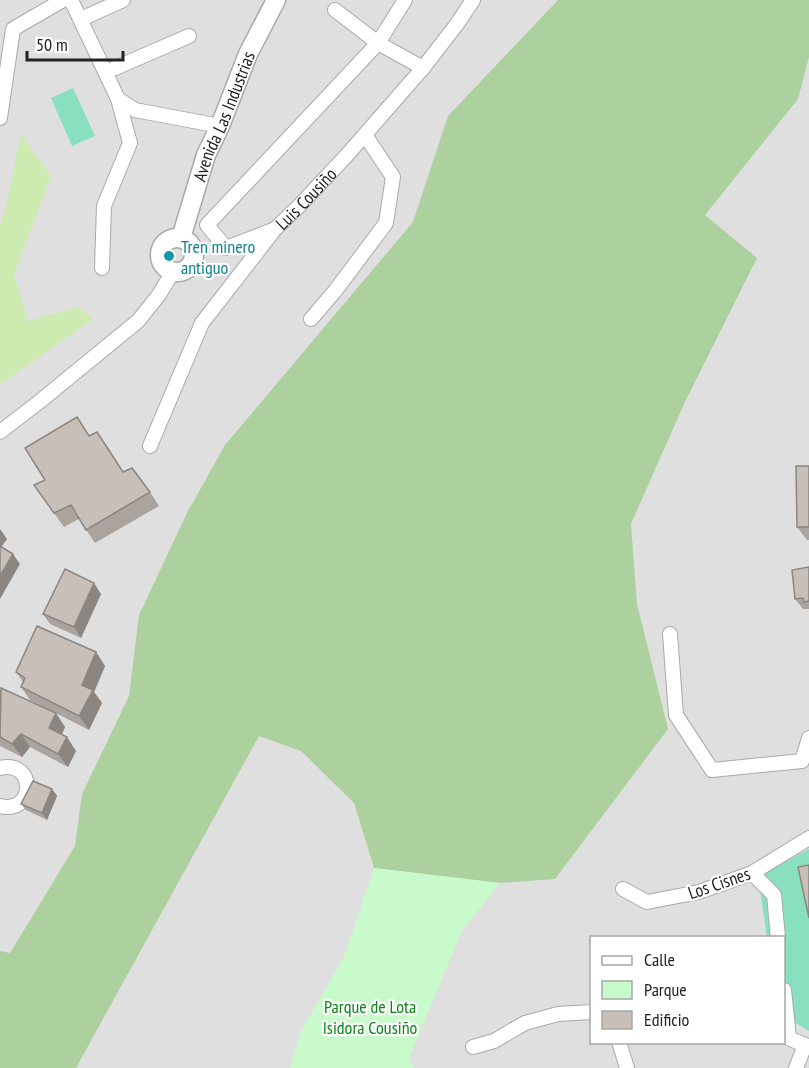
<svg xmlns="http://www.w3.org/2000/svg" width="809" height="1068" viewBox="0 0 809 1068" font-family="'PT Sans Narrow',sans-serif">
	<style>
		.residential { fill: #e0dfdf; fill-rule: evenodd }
		.grass { fill: #cdebb0 }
		.forest { fill: #add19e }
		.park { fill: #c8facc }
		.pitch { fill: #88e0be }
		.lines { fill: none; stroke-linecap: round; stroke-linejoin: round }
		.minor-casing { stroke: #a9a9a9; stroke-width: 16 }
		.tertiary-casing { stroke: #a9a9a9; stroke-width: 21 }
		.minor { stroke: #fff; stroke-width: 14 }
		.tertiary { stroke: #fff; stroke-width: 18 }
		.wall { fill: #aba49e }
		.shaded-wall { fill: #8b8681 }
		.building { fill: #c7bfb8; stroke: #8b8681; stroke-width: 1.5 }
		.culture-dot { fill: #0f9aa8; stroke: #fff; stroke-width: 2 }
		.labels { text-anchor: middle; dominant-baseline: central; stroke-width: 4.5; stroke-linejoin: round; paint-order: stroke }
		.street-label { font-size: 18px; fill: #222; stroke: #fff }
		.culture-label { font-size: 18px; fill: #0d838f; stroke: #fff; text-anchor: start }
		.park-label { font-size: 18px; fill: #0c8416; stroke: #fff }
	</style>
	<rect width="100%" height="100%" fill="#f2efe9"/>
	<path class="residential" d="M0,0H809V1068H0ZM592,938H784V1042H592Z"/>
	<path class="grass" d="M21,133L51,177L14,274L28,321L79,307L93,319L0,385V224L6,208Z"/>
	<path class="forest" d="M558,0H809V57L798,99L705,215L757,258L685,402L631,524L637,604L668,729L555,879L500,883L374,868L354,803L301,751L259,736L76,1068H0V951L10,953L75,846L82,794L129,696L139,615L187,513L225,445L413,222L448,116Z"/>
	<path class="park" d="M374,868L500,883L462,931L409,1058L414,1068H290L301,1031L344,957Z"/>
	<g class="pitch">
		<path d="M73,88L95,136L72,146L51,98Z"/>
		<path d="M809,849V1031L784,1016V938L767,937L758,877Z"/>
	</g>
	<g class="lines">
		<defs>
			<g id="minor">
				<path d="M71,0L118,99L130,143L104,206L102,268"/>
				<path d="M335,10L378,43L423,68"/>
				<path d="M81,19L123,0"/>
				<path d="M106,72L189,36"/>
				<path d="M118,99L135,110L220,126"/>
				<path d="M0,118L13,29L63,0"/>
				<path d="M273,230L226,248L207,225L378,43L405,0"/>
				<path d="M311,319L335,291L386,223L393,177L365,135"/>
				<path d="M0,432L39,402L138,321L158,296L173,272"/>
				<path id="s1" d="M150,446L202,323L275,229L299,206L347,155L423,68L457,24L473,0"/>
				<path d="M670,634L676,715L712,770L802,761L809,738"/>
				<path d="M0,768C36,759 36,815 0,806"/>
				<path d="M752,873L774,895L778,938"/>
				<path d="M623,889L647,902L699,892L752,873L809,838"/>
				<path d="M784,990L789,1038"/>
				<path d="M784,1036L809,1047"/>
				<path d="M619,1042L627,1068"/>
				<path d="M473,1047L494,1041L525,1023L558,1014L592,1012"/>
				<path d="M796,1068L805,1045"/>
			</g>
			<g id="tertiary">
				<path id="s2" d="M181,238L206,155L220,126L248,54L276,0"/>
				<circle cx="177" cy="255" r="17"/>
			</g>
		</defs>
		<use href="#minor" class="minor-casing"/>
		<use href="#tertiary" class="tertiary-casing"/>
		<use href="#minor" class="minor"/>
		<use href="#tertiary" class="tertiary"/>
	</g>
	<g class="wall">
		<path d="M90,436L107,446L123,472L150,492L159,506L95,543L79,519L64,527L34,485L45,480Z"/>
		<path d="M809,466V540H807L797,527Z"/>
		<path d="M809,567V609H803L795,599Z"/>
		<path d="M101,594L81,638L50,624L43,614Z"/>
		<path d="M96,652L105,666L94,692L102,703L89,730L30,700L21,687L23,682L16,672Z"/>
		<path d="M0,690L65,727L62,735L76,751L68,767L30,747L22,757L0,746Z"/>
		<path d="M52,789L57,796L47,820L26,810L21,804Z"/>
	</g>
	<g class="shaded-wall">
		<path d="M0,529L7,539L0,549Z"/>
		<path d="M13,554L20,564L0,599V576Z"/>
		<path d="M94,583L101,594L81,638L74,627Z"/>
		<path d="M96,652L105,666L94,692L102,703L89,730L79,716L82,685Z"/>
		<path d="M56,713L65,727L58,742L49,728Z"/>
		<path d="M21,734L30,747L22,757L12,744Z"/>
		<path d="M67,737L76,751L68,767L58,754Z"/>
		<path d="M52,789L57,796L47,820L42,813Z"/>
	</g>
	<g class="building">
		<path d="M77,417L89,436L97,432L123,472L132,468L150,492L86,530L71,505L54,513L34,485L45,480L25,448Z"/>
		<path d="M796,466H809V527H797Z"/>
		<path d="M0,546L13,554L0,576Z"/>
		<path d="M809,567V601L804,602L803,598L795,599L792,570Z"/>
		<path d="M65,569L94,583L74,627L43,614Z"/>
		<path d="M37,626L96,652L82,685L93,690L79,716L21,687L25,678L16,672Z"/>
		<path d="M1,688L56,713L49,728L67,737L58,754L21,734L12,744L0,737Z"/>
		<path d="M33,781L52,789L42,813L21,804Z"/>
		<path d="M809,865V918L798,867Z"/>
	</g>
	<circle class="culture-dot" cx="169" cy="256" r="6"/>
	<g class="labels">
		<g class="street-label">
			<text stroke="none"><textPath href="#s2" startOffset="129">Avenida Las Industrias</textPath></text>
			<text stroke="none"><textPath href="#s1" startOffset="296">Luis Cousiño</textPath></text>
			<text transform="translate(719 883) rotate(-19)">Los Cisnes</text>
		</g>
		<g class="culture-label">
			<text x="181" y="246">Tren minero<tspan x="181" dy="21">antiguo</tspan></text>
		</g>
		<g class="park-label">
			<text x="370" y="1006">Parque de Lota<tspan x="370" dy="21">Isidora Cousiño</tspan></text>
		</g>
	</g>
	<rect x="590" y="936" width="195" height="108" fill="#ffffff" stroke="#a7a7a7" stroke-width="1.5"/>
	<rect x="602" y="956" width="30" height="9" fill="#ffffff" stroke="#a7a7a7" stroke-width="1.5"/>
	<text x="644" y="966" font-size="18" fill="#222222">Calle</text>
	<rect x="602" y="981" width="30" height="18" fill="#c8facc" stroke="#a7a7a7" stroke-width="1.5"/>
	<text x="644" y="996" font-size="18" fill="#222222">Parque</text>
	<rect x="602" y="1011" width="30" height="18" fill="#c7bfb8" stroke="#a7a7a7" stroke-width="1.5"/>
	<text x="644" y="1026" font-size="18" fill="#222222">Edificio</text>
	<path d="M27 51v9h96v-9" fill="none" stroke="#222222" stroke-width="3"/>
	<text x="36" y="51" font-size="18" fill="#222222" stroke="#ffffff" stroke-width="4.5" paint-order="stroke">50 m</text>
</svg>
